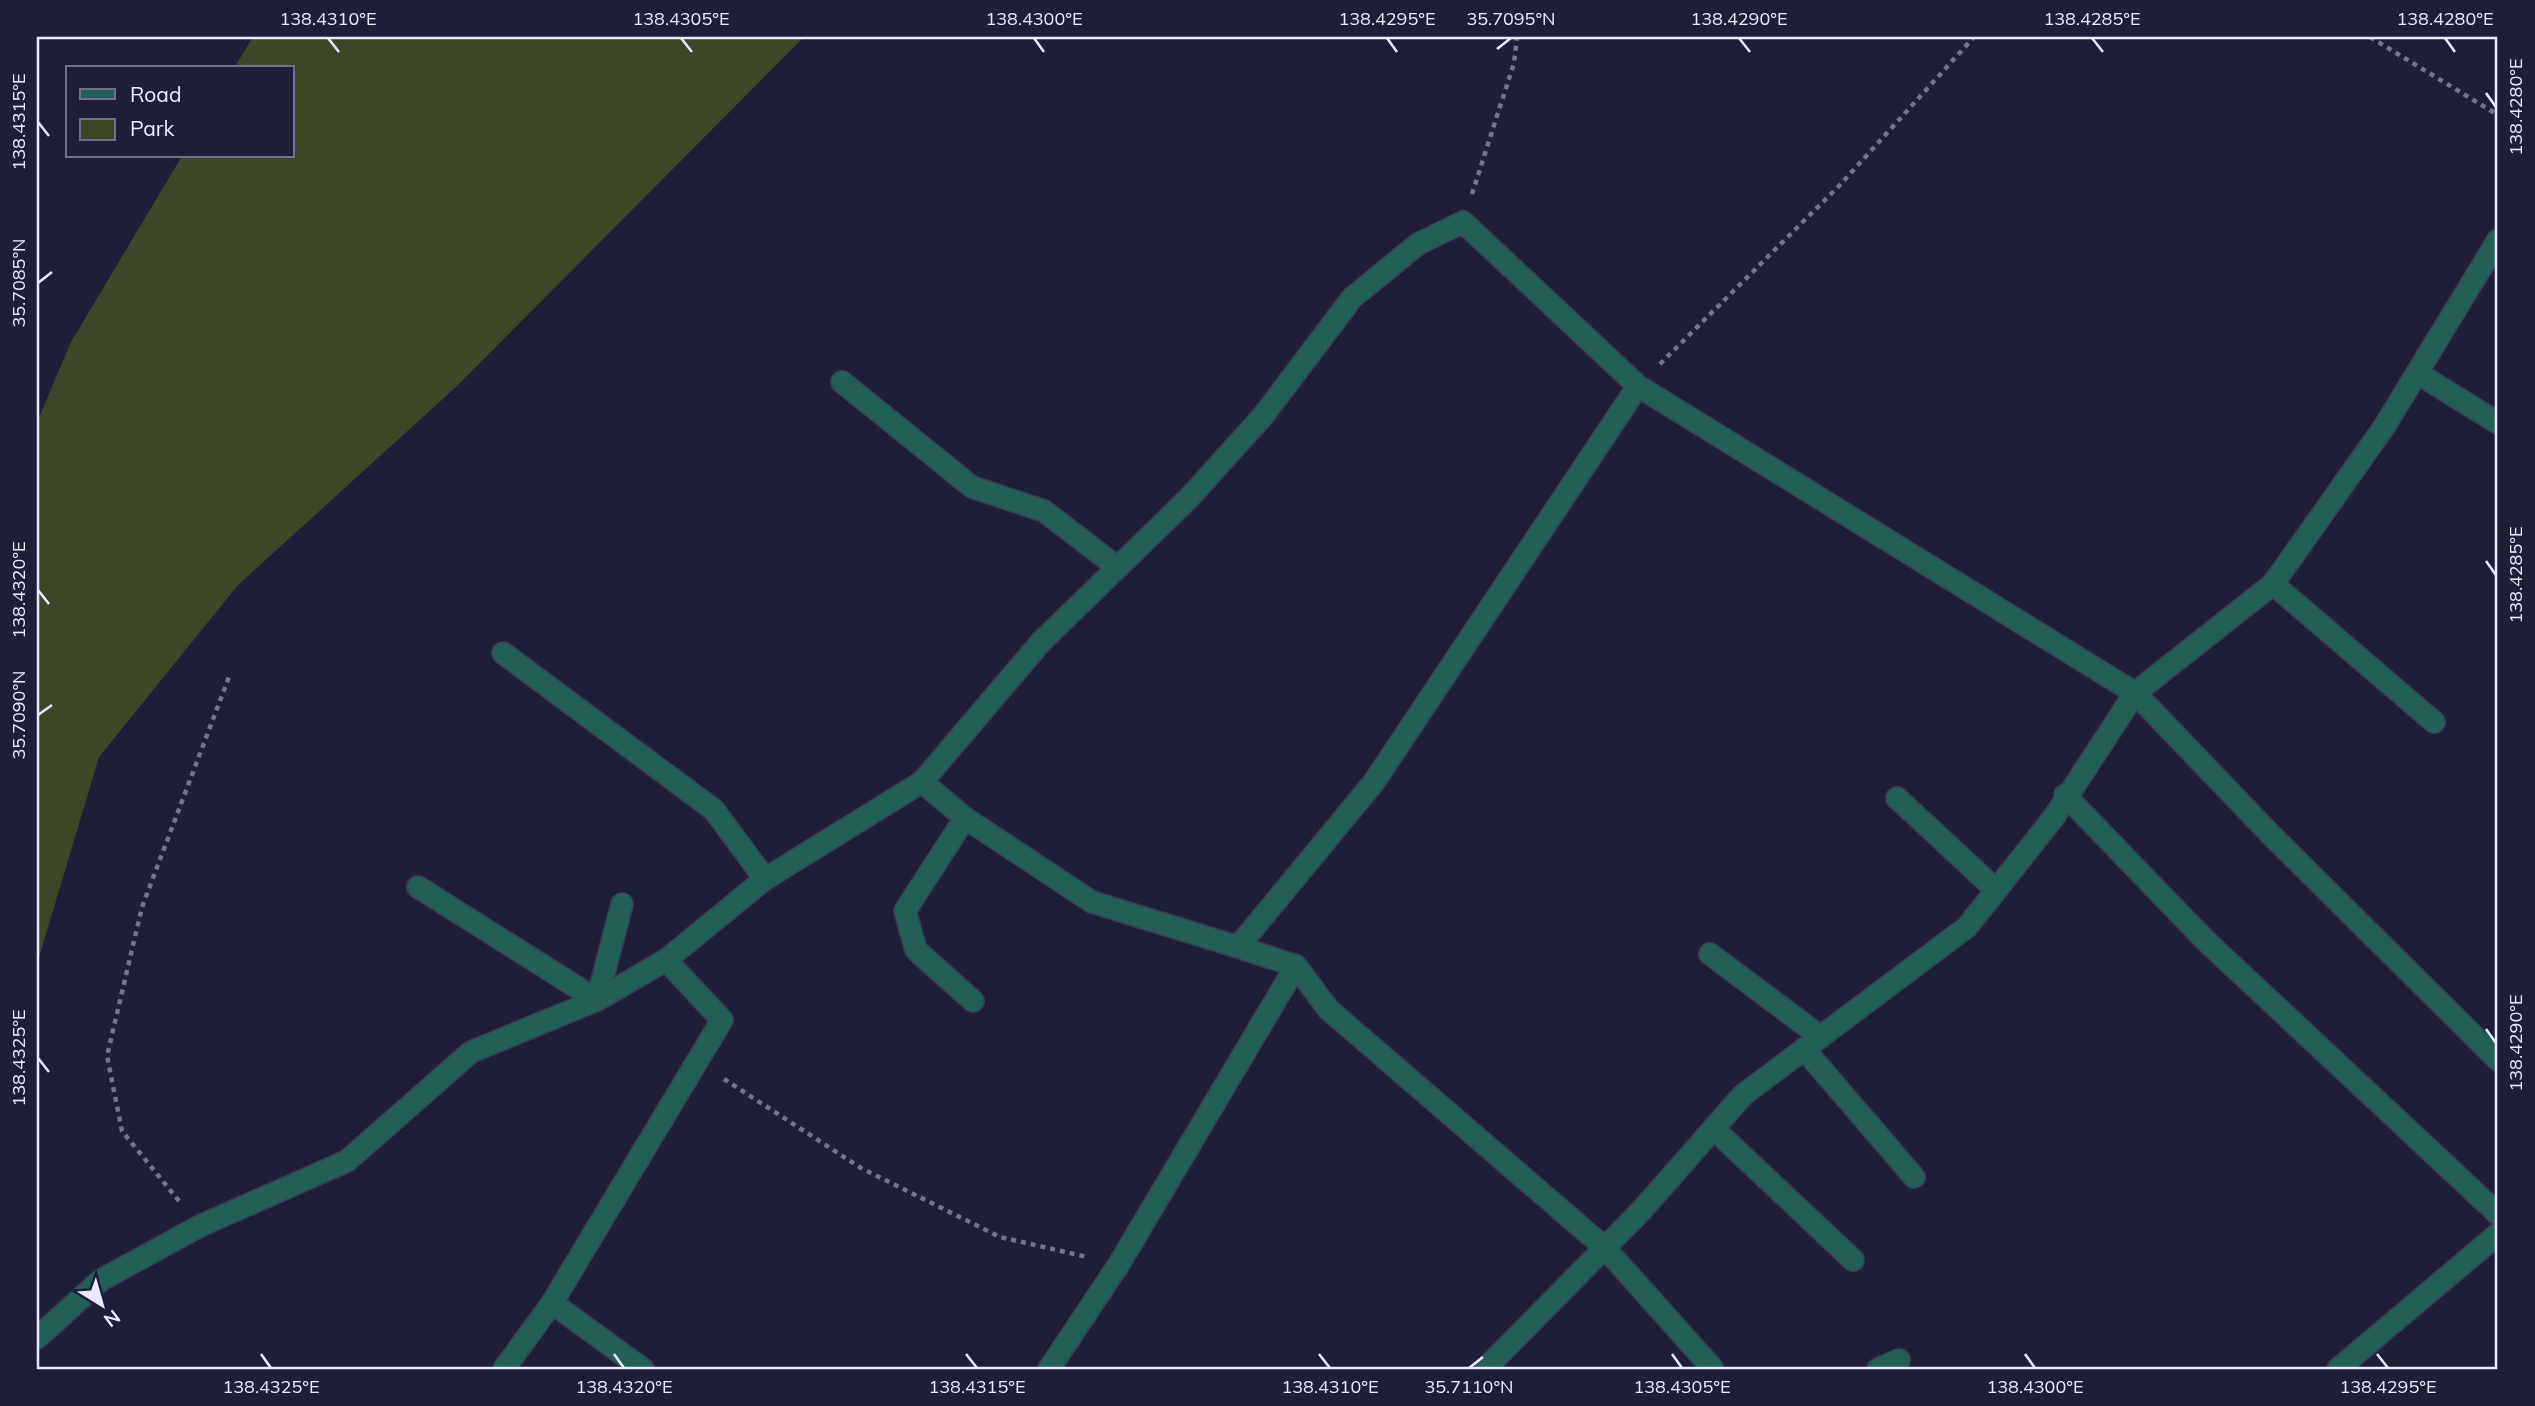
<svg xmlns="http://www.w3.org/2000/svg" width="2535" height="1406" viewBox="0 0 2535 1406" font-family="Mulish,sans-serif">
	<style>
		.green { fill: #3b4726 }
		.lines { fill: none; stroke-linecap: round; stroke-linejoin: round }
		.lane-casing { stroke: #3b3b55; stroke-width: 24 }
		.street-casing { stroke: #3b3b55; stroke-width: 24 }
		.path { stroke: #74758c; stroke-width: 4.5; stroke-dasharray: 5 5; stroke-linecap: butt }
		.lane { stroke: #226056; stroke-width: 21 }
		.street { stroke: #226056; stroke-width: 21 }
		.ticks { fill: none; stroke: #eaecfe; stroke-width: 2.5 }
		.neatline { fill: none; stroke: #eaecfe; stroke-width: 2.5 }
		.ticks-label { font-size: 18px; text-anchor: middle; fill: #eaecfe }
	</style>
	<rect width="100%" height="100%" fill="#1e1e39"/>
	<path class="green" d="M253,37H804L456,387L238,585L99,757L37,964V422L71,342L182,156H292V68H234Z"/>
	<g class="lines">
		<defs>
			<g id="lane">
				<path d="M2417,373L2498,423"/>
				<path d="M842,382L972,487L1044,511L1117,567"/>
				<path d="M1638,386L1374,782L1238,947L1296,966L1328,1009L1605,1248L1713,1369"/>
				<path d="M2273,584L2434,722"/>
				<path d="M503,653L714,810L765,879"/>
				<path d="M2135,693L2273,837L2498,1060"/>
				<path d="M922,782L965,818L1092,902L1238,947"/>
				<path d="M2065,795L2205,940L2498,1214"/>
				<path d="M1897,798L1996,890"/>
				<path d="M965,818L905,911L916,950L973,1001"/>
				<path d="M418,887L597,1000L622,904"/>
				<path d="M1710,954L1821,1037"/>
				<path d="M1804,1049L1914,1177"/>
				<path d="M1714,1129L1853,1260"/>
				<path d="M552,1303L643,1369"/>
				<path d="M504,1369L552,1303L722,1020L666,960"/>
				<path d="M1049,1369L1119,1264L1296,966"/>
				<path d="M1878,1369L1899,1360"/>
				<path d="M2338,1369L2498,1234"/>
			</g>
			<g id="street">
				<path d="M37,1338L101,1280L200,1226L347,1161L471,1052L597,1000L666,960L765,879L922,782L1041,642L1189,498L1263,416L1352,298L1418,244L1463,222L1638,386L2135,693"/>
				<path d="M1485,1369L1641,1211L1743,1095L1967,927L2054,817L2135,693L2273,584L2384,427L2498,240"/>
			</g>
		</defs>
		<use href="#lane" class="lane-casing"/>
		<use href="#street" class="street-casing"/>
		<g class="path">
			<path d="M2370,37L2498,115"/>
			<path d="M1472,194L1514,63L1517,37"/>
			<path d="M1660,364L1839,186L1974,37"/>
			<path d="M724,1079L861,1168L1000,1237L1087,1257"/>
			<path d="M179,1201L122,1131L107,1056L142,907L229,677"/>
		</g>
		<use href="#lane" class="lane"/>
		<use href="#street" class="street"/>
	</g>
	<path class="ticks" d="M328,38L339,52M681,38L692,52M1034,38L1044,52M1387,38L1397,52M1739,38L1750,52M2092,38L2103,52M2445,38L2455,52M1497,49L1511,38M2486,93L2496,107M38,122L49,136M38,283L52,272M2486,561L2496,575M38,590L49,604M38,715L52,705M2486,1029L2496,1043M38,1058L49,1072M261,1354L271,1368M614,1354L624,1368M966,1354L977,1368M1319,1354L1330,1368M1672,1354L1682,1368M2025,1354L2035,1368M2377,1354L2388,1368M1469,1368L1483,1357"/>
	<rect width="2535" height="1406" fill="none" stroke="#1e1e39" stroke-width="77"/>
	<rect x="66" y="66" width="228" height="91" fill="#1e1e39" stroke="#707088" stroke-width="2"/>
	<rect x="80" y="89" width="35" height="10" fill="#226056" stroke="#707088" stroke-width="2"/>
	<text x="130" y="102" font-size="21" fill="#eaecfe">Road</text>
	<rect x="80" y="119" width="35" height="21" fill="#3b4726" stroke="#707088" stroke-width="2"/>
	<text x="130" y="136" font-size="21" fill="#eaecfe">Park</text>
	<g transform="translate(102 1305) rotate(143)" stroke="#1e1e39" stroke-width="5" paint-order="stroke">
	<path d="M0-5L12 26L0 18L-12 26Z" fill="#eaecfe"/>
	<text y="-10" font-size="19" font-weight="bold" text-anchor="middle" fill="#eaecfe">N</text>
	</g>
	<rect x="38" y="38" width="2458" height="1330" class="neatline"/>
	<g class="ticks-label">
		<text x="328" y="25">138.4310°E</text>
		<text x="681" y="25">138.4305°E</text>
		<text x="1034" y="25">138.4300°E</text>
		<text x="1387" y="25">138.4295°E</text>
		<text x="1511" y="25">35.7095°N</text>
		<text x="1739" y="25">138.4290°E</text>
		<text x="2092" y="25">138.4285°E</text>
		<text x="2445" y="25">138.4280°E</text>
		<text transform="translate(2516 107) rotate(-90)" y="6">138.4280°E</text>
		<text transform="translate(19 122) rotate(-90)" y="6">138.4315°E</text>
		<text transform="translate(19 283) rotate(-90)" y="6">35.7085°N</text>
		<text transform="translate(2516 575) rotate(-90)" y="6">138.4285°E</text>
		<text transform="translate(19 590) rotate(-90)" y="6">138.4320°E</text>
		<text transform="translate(19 715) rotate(-90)" y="6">35.7090°N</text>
		<text transform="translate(2516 1043) rotate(-90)" y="6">138.4290°E</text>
		<text transform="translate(19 1058) rotate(-90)" y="6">138.4325°E</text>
		<text x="271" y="1393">138.4325°E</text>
		<text x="624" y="1393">138.4320°E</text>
		<text x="977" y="1393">138.4315°E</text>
		<text x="1330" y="1393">138.4310°E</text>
		<text x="1469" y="1393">35.7110°N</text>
		<text x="1682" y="1393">138.4305°E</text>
		<text x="2035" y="1393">138.4300°E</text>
		<text x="2388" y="1393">138.4295°E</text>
	</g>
</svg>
